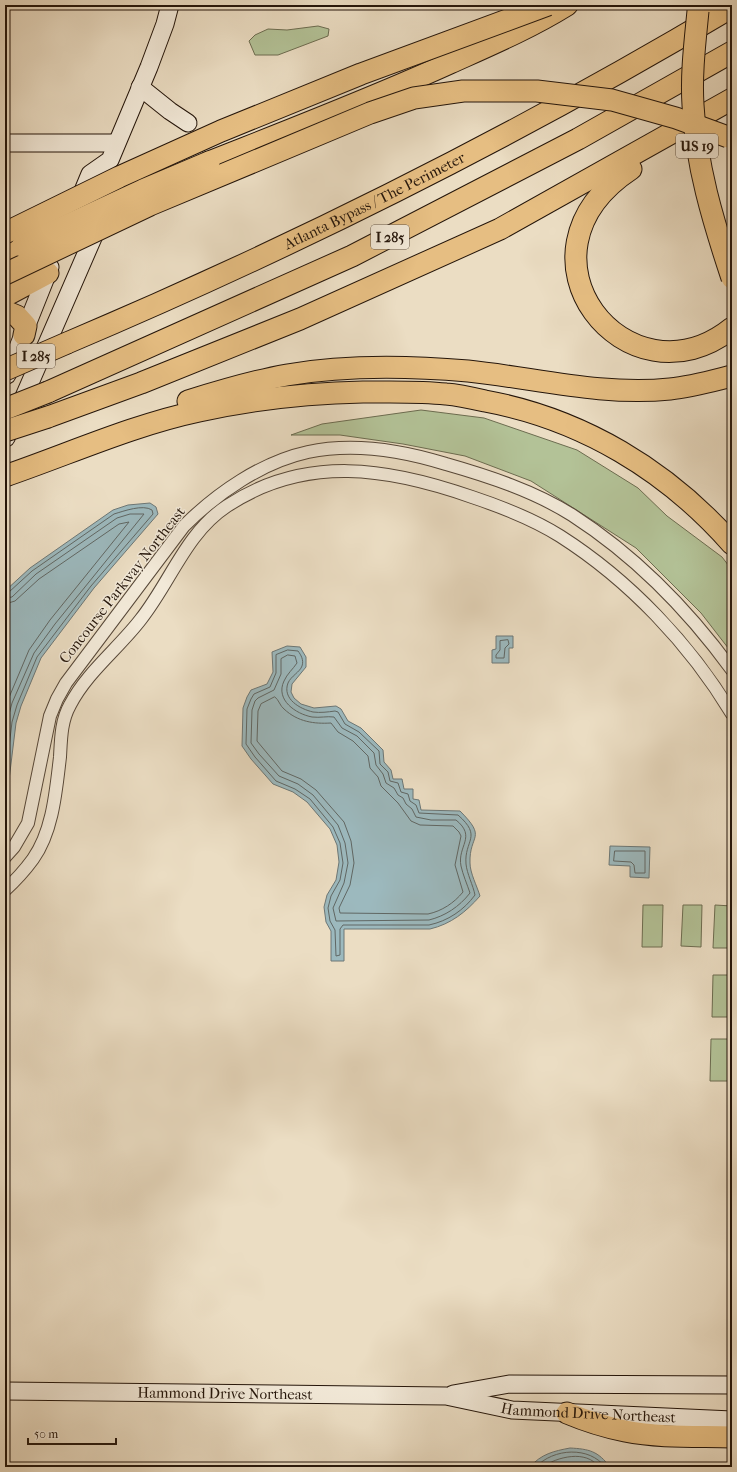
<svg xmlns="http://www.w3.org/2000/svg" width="737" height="1472" viewBox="0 0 737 1472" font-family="'IM FELL French Canon',serif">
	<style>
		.green { fill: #b3c297; stroke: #6c6c50 }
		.water { fill: #9cb9be; stroke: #6c7776 }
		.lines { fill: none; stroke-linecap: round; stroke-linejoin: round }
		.shore { stroke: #606764; stroke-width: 1 }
		.street-casing { stroke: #564738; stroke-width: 14 }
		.secondary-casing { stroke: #24150a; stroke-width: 19 }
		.highway-casing { stroke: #24150a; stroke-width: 23 }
		.street { stroke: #f2e9d8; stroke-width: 12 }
		.secondary { stroke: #f2e9d8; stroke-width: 17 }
		.highway { stroke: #e6be82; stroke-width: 21 }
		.highway-bridge-casing { stroke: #24150a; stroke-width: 23; stroke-linecap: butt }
		.highway-bridge { stroke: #e6be82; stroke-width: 21 }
		.labels { text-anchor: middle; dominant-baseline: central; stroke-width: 3; stroke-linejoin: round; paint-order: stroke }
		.shield { fill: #f2e9d8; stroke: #625548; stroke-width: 1 }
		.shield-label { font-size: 14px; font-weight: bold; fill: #24150a }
		.street-label { font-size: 15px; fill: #24150a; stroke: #f2e9d8 }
	</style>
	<rect width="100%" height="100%" fill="#ebddc3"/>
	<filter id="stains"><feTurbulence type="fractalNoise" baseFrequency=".005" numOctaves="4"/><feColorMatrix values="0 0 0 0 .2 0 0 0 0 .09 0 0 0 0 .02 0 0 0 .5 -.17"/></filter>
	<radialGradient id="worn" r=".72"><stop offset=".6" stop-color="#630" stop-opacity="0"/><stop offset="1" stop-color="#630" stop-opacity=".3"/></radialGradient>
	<g class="green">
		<path d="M318,26L329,29L328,36L278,55H255L249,41L255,35L268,29L287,30Z"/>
		<path d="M421,410L484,418L577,450L638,488L667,516L722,557L732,570V653L701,613L636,548L531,481L465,456L403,444L340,435H291L322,424Z"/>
		<path d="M643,905H663L662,947H642Z"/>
		<path d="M683,905H702L701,947L681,946Z"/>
		<path d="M715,905L732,906V948H713Z"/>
		<path d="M713,975H732L731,1017H712Z"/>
		<path d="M711,1039H729V1081H710Z"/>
	</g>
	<g class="water">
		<path d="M150,503L156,507L158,514L94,588L41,658L21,706L16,723L9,780L5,795V591L30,568L113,510L128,505Z"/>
		<path d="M496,636H513V648H509V663H492V650L496,649Z"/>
		<path d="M287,646L300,647L306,657V667L292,684L291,692L294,698L301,704L314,708L336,706L341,709L348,721L361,728L383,750L384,762L391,770L393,779H402L404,789H413V799L419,800L421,810L460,811C488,839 469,834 470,863C470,873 477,886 480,896C466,912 451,924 430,929H344V961H331V931L326,922L324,907L327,895L336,880L339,862L337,845L330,829L307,802L293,792L273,784L251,759L242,746L243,708L247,697L251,690L267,684L273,672L272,652Z"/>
		<path d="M610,846L650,847L649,878L630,877V866L609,865Z"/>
		<path d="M570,1448C589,1449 598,1451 610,1467H530C541,1454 554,1451 570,1448Z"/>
	</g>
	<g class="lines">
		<g class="shore">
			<path d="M5,593L9,592L32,571L114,514C124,511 143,504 152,510L153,514L91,586L37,657L17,705L12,722L5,781"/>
			<path d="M5,598L12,597L36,574L117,518L130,514H144L55,624L34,653L12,703L7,722L5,741"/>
			<path d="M5,604L15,601L39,579L119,524L129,522L50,620L29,650L5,707"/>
			<path d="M508,640L509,644L505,648L504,658H496V655L500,650V641Z"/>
			<path d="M288,650L298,651C301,655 304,660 302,666C300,672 291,676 288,683C282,699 300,709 313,712C320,713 328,712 335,711L338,712L345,724L359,732L379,751L380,764L388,772L390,781L398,783L401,792L408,794L410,801L416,805L419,813L458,815C483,837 464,840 466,864C467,874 473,885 475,895C464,910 448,921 429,925H343L340,929V955L336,956L335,930L330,921L328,908L331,896L340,880L343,863L340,843L333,827L310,799L295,789L276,781L255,757L246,744L247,709L251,699L254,694L270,687L276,673V655Z"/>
			<path d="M288,655L295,656L297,663C293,669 287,674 284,681C275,700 296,714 312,717C320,718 327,716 334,717L342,728L357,736L374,753L376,765L383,774L386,783L394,788L398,795L403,798L406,804L412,809L416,817L431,820H456C477,837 457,846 461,866C463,875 467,884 470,893C459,907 445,916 429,920L336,921L333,908L344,883L348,863L345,843L338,825L313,795L298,784L279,776L259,754L251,743L252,710L255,701L258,698L274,690L281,674V659Z"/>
			<path d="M275,697C279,700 280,706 284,709C298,722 314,724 331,723L338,732L353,741L368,756L370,768L378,777L381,786L398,803L411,821L420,825L453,826L459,832L461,836L455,865L463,892C454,903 442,911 428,914L340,913L339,908L350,885L354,863L351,841L344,822L316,790L301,779L282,771L257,741L258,711L261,704Z"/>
			<path d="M615,851H645V873H635L634,865L631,862L614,861Z"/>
			<path d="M536,1467C553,1448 590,1446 605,1467"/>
			<path d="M542,1467C557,1457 586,1449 599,1467"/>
		</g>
		<defs>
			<g id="street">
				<path d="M5,857L14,847L28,823L50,716L57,699L66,683L184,526C217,493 262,462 308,452C354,442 401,450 446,464C488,476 534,491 572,515C634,555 689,611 732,670"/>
				<path d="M5,890C15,881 25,870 33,859C53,831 56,790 60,757C61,739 61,721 70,705C87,672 119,648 141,619C171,581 186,533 227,506C306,454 389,468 472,497C502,507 533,519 560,536C629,580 690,644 732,714"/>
			</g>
			<g id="secondary">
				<path d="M140,87L170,111L188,123"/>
				<path d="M5,143H116"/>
				<path d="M78,203L90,174L110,160L149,67L165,24L170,5"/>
				<path d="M7,375L50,267"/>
				<path d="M6,438L99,224"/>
				<path id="s1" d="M5,1391L446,1396L512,1410L732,1420"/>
				<path d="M453,1394L509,1384L732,1385"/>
			</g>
			<g id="highway">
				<path d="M209,162C290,130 371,99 450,63C490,45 530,28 567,5"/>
				<path d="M631,169C501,255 628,411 732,328"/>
				<path d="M5,255L22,246"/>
				<path d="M5,296L48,273"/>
				<path d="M5,311L17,316L26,326L24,335"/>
				<path id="s2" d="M67,343C296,246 519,134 732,7"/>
				<path d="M48,392L352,256L578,139L732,52"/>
				<path d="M188,401C220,391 253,381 287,375C344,365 410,366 468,371C535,378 602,396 670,389C691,387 712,381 732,376"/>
				<path d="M48,417L141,383L300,319L500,229L732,99"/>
				<path d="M5,476C69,454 133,425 199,411C254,399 308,393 363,392C391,392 419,391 446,394C459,395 472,398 485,401C582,419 667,470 732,544"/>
				<path d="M567,1413C586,1421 605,1427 625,1431C660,1438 697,1436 732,1437"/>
			</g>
		</defs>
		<use href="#street" class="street-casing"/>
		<use href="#secondary" class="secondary-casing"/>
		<use href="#highway" class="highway-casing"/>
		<use href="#street" class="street"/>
		<use href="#secondary" class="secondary"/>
		<use href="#highway" class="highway"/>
		<defs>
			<g id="highway-bridge">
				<path d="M698,11C695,42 691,74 693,105C696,165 713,221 732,278"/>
				<path d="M5,233L119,177L221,131L361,74L548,5"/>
				<path d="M22,246L143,190L209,162"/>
				<path d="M5,274L150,205L370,113L414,98L463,91H537L612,100L676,118L728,137"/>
				<path d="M5,370L67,343"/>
				<path d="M5,409L48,392"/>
				<path d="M5,431L48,417"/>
			</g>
		</defs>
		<use href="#highway-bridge" class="highway-bridge-casing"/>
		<use href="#highway-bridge" class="highway-bridge"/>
	</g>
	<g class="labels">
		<g class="shield">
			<rect x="676" y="134" width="42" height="24" rx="3"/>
			<rect x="371" y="225" width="38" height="24" rx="3"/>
			<rect x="17" y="344" width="38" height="24" rx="3"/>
		</g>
		<g class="shield-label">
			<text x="697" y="146">US 19</text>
			<text x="390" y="237">I 285</text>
			<text x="36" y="356">I 285</text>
		</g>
		<g class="street-label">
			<text stroke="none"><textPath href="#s2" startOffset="339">Atlanta Bypass / The Perimeter</textPath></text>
			<text transform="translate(122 585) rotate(-52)">Concourse Parkway Northeast</text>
			<text stroke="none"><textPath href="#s1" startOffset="220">Hammond Drive Northeast</textPath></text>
			<text stroke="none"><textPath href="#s1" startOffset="585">Hammond Drive Northeast</textPath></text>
		</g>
	</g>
	<rect width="737" height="1472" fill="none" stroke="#ebddc3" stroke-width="20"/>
	<rect x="6" y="6" width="725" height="1460" fill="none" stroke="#24150a" stroke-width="2"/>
	<rect x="10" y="10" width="717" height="1452" fill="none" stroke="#24150a"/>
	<path d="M28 1438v6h88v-6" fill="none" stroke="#24150a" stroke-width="2"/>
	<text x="34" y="1438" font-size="12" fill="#24150a" stroke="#f2e9d8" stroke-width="3" paint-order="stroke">50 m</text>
	<rect width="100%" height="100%" filter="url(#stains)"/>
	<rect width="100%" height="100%" fill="url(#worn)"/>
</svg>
